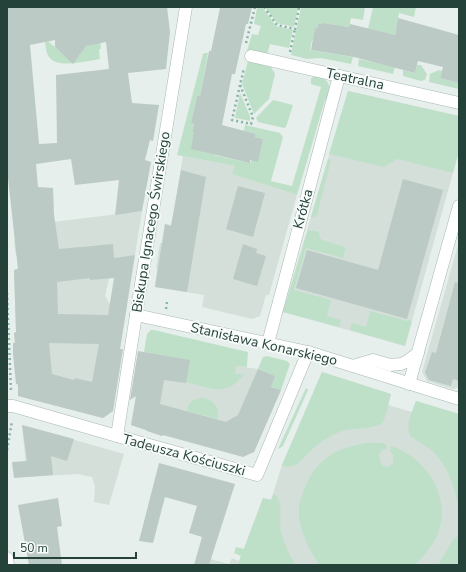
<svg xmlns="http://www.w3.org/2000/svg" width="466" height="572" viewBox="0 0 466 572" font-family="'Nunito Sans',sans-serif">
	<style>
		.built { fill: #d4dfda }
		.green { fill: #bfe0c8 }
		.building { fill: #bbcac4; fill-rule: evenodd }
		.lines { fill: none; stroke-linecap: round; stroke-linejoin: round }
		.minor-casing { stroke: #a8b8b2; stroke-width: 13 }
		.secondary-casing { stroke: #a4bbb3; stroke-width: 13 }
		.path { stroke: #86b3a5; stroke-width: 2.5; stroke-dasharray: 2 3; stroke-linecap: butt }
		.minor { stroke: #fff; stroke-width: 12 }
		.secondary { stroke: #fff; stroke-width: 12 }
		.labels { text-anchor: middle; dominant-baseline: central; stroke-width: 3.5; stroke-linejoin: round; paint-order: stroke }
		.street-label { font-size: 14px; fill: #24423a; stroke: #f7fbf9 }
	</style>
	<rect width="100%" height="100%" fill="#e6efeb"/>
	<g class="built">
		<path d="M348,91L459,116V151L405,346L283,312Z"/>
		<path d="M183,156L235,166L233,174L297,195L269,295H266L260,316L252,319L202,307L204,295L155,287L157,269L156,268L160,243H162L165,224L171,225L172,222Z"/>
		<path d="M142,211L135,255L107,259L109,278L105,296L109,303L127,306L109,414L103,418L18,396V385L16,384V381L17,374H15L13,353L15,343L14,333L16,332L14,270L19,268L18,256H16L14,241H16L15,229L13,227Z"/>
		<path d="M458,245L459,246V387L453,389L427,381L422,372Z"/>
		<path d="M144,352L258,369L275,376L281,390L254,452L163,435L162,436L131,425L136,397H134Z"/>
		<path d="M322,372L391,394L388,405L412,412L416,401L459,414V565H209L210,559L229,564L232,558L239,561L263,498L271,500L282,465Z"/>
		<path d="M22,425L124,454L109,505L94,502L95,486L92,477L78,474L27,477Z"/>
	</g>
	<g class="green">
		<path d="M262,7L276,26L293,30L289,48L270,44L267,55L247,51L252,34L258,35L261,26L254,24L257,8Z"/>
		<path d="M265,7H298L294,27L277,23Z"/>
		<path d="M301,7H365L363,20L351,18L349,27L324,23L318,24L317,29H315L313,40H312L310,50L353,57L351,64L321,58L307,59L291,55Z"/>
		<path d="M373,7H416L414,17L399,13L395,35L368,29Z"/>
		<path d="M99,27L101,49H99L100,59C87,61 57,69 49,57C46,53 46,47 45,42L48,41L66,57L79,56L81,53V45L88,46Z"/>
		<path d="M205,53H208L200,96H197L191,123L194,124L192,130L194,131L214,155L250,163L263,139L255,137L256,134L244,131L245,125L280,133L283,137L271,181L292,186L321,87L311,84V79L314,76C330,78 331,85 328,99L325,100L297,195L232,174L235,166L177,155L203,54Z"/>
		<path d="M359,59L395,67L393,74L358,66Z"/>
		<path d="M248,61L271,67L275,74L269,99L254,114L242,84Z"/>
		<path d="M417,65H421L427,74L425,80L421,81L403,76V70L415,73Z"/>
		<path d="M439,70L442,71L440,78L459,83V89L429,82L430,74Z"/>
		<path d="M348,91L459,116V151L453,173L397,159L384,167L329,154Z"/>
		<path d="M240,93L250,116V121L235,118Z"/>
		<path d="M273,100L293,105L286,127L284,128L258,122L256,118Z"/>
		<path d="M328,159L331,160L317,215L314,217H311Z"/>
		<path d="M308,230L319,232L320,238L322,240L345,247V250L343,258L306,248L294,290L331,300L327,316L341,320L339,327L283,312Z"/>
		<path d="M370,311L407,321L408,320L412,321L405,346L350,330L352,323L366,327Z"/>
		<path d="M151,330H154L248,352L247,367L236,366L235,374H244C227,398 210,388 186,382L189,360L144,352L147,334Z"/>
		<path d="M267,356L287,361L290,364L281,390L271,386L275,376L258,369L263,357Z"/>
		<path d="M322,372L391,394C389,401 386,418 382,423C376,429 355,428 346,430C325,436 311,449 297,465L286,467L282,465Z"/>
		<path d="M306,388L308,390L283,446L278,449Z"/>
		<path d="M203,398C214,400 220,408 217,419L187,411C188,402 194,398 203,398Z"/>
		<path d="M416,401L459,414V515C457,495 451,472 437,456C430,448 420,442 411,437C404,426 412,412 416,401Z"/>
		<path d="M366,443H382L387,445L386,449L382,450L379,455L381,464L385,467L390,466L393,462V455L390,451L391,446C427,458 453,498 437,536C432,547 423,556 415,565H319C310,551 301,533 299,517C298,506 301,497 305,487C318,458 336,448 366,443Z"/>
		<path d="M274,493C285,504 278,517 281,532C284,544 290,554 295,565H238L241,556L234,553L236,547L244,549L263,498L271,500Z"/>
		<path d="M459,535V565H438L453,540Z"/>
	</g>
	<g class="building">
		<path d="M7,7H167L170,32L166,69L128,73L132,103L159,105L153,141L150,140L145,160L151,162L142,211L115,215L119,180L75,185L71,159L36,164L38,187L53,188L54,215L59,249L113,244L114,258L135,255L120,349H123L113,411L103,418L18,396V384H16L15,374L13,353V343H15L14,333L16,332L14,270L18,269L7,169ZM55,40V47L73,64L86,46L106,42L109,69L56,75L57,143L39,144L30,45ZM90,278V280L114,278L108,315L58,314L57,282ZM49,343L99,344L92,382L75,378L74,380L52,374Z"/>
		<path d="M222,7H252L248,24H246L235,74H232L222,125L256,134L255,137L263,139L258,162L250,160V163L191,149L194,131H192L194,124L191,123L197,96H200L209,51H211L220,8Z"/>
		<path d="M398,18L459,35V83L440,78L443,67L418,61L415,73L354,57L311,50L315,28L317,29L318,24L324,23L349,27L350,24L395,35Z"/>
		<path d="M181,170L206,177L187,292L155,287L165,224L171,226Z"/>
		<path d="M403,179L443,190L407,319L296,288L307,250L378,270Z"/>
		<path d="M238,186L265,193L253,237L226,229Z"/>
		<path d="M243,244L257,249L256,253L266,256L257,286L233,279Z"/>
		<path d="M455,282L459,283V381L453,379L451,386L429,380L425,373L432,352L436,353Z"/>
		<path d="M138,351L190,360L186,383L164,380L160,404L226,422L238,415L258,369L275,376L271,387L281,390L254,452L243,457L163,435L162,436L147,431L146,430L131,425L136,396L130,400Z"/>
		<path d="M22,425L74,439L67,461L51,456L53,475L14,478L12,462L27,461Z"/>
		<path d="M159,463L235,484L209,565H194L202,537L189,533L197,506L165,497L153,543L139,541Z"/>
		<path d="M58,498L62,526L57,527L62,565H29L18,505Z"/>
	</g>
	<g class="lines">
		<defs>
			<g id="minor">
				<path d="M251,56L459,103"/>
				<path d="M136,315L308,352L459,399"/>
				<path d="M268,343L339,76"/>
				<path d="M353,366L373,360L390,365L401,364L406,362L418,353"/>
				<path d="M409,384L459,206"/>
				<path d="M7,406H13L117,436L257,475L308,352"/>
				<path d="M117,436L136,315L186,7"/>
			</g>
			<path id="secondary" d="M7,558L8,565"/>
		</defs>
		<use href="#minor" class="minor-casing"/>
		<use href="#secondary" class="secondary-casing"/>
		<g class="path">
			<path d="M264,7L277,25L295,29L299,7"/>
			<path d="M246,43L255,7"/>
			<path d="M290,52L295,29"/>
			<path d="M240,85L253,117L251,124L232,120L244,68"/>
			<path d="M7,293L11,392"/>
			<path d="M166,309L167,302"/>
			<path d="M7,450L12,421"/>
		</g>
		<use href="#minor" class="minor"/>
		<use href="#secondary" class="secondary"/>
	</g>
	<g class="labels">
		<g class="street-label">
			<text transform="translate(355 79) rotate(12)">Teatralna</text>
			<text transform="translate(303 209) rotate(-75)">Krótka</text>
			<text transform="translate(151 222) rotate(-81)">Biskupa Ignacego Świrskiego</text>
			<text transform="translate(264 344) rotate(13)">Stanisława Konarskiego</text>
			<text transform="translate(184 455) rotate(15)">Tadeusza Kościuszki</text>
		</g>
	</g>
	<rect width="466" height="572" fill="none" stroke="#24423a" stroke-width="16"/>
	<path d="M14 552v6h122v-6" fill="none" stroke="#24423a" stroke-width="2"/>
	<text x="20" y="552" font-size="12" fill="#24423a" stroke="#f7fbf9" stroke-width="3" paint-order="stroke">50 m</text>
</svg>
